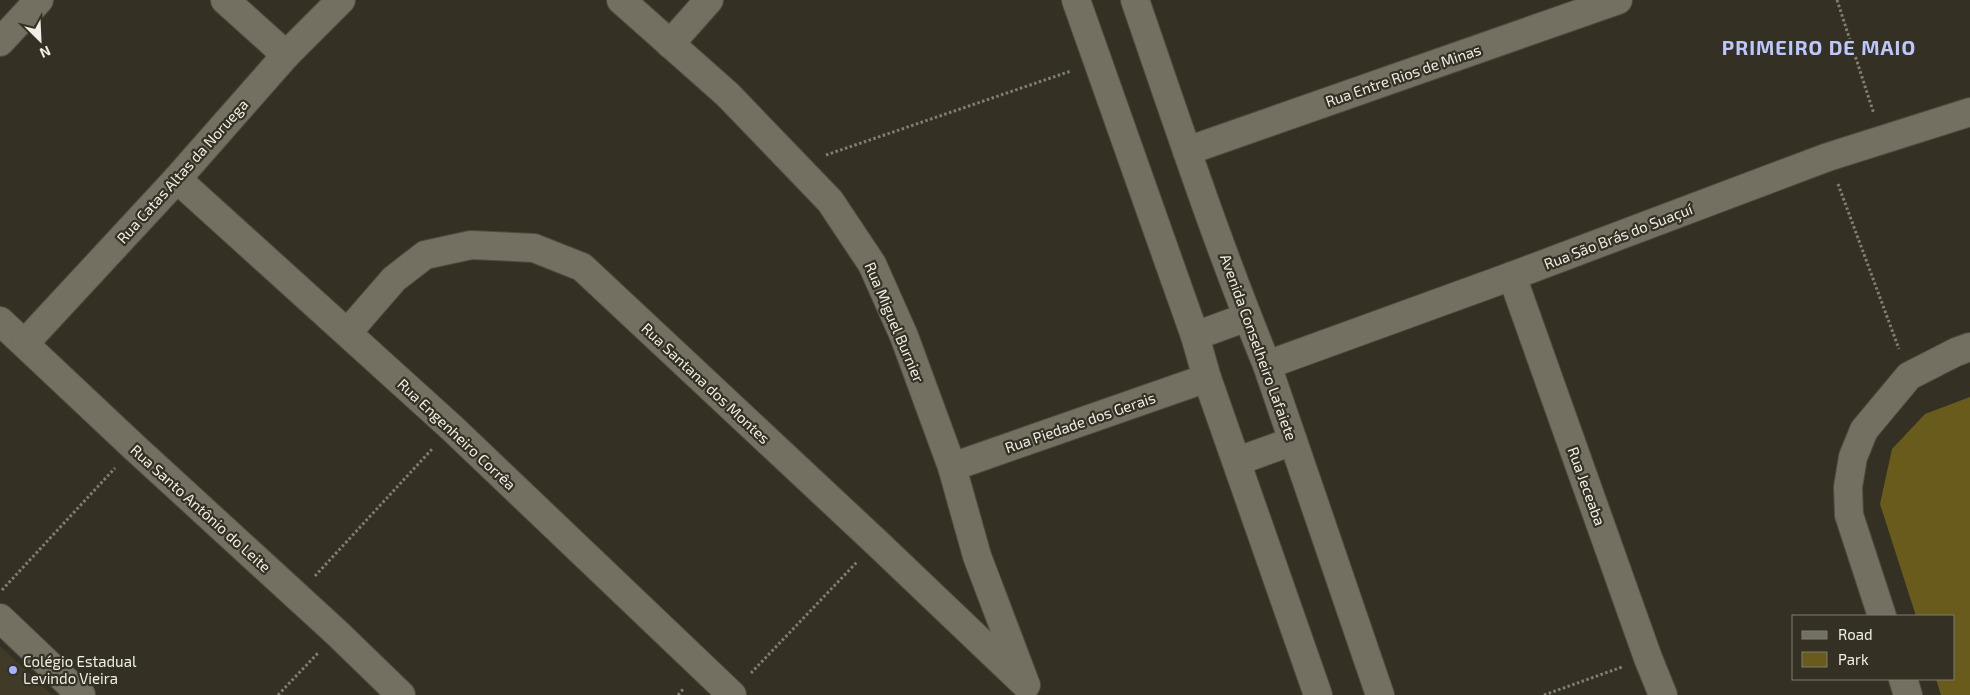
<svg xmlns="http://www.w3.org/2000/svg" width="1970" height="695" viewBox="0 0 1970 695" font-family="'Exo 2',sans-serif">
	<style>
		.built { fill: #403b27 }
		.green { fill: #695b1b }
		.lines { fill: none; stroke-linecap: round; stroke-linejoin: round }
		.minor-casing { stroke: #4f4c41; stroke-width: 30 }
		.path { stroke: #817e73; stroke-width: 3; stroke-dasharray: 2.5 2.5; stroke-linecap: butt }
		.minor { stroke: #736f61; stroke-width: 28 }
		.poi-dot { fill: #a5b1fc; stroke: #343124; stroke-width: 2 }
		.labels { text-anchor: middle; dominant-baseline: central; stroke-width: 4.5; stroke-linejoin: round; paint-order: stroke }
		.street-label { font-size: 15px; fill: #f0eee6; stroke: #343124 }
		.poi-label { font-size: 15px; fill: #f0eee6; stroke: #343124; text-anchor: start }
		.district-label { font-size: 20px; font-weight: bold; letter-spacing: 1px; fill: #bcc7ff; stroke: #343124 }
	</style>
	<rect width="100%" height="100%" fill="#343124"/>
	<path class="built" d="M0,646L52,695H0Z"/>
	<path class="green" d="M1970,397V695H1941L1936,679H1954V616H1916L1880,504L1892,449L1925,414Z"/>
	<g class="lines">
		<defs>
			<g id="minor">
				<path d="M225,0L286,55"/>
				<path d="M621,0L728,95L830,201L872,264L904,336L952,467L977,556L1024,680"/>
				<path d="M1076,0L1195,336L1207,378L1318,695"/>
				<path d="M1135,0C1177,122 1218,246 1267,365L1380,695"/>
				<path d="M0,42L39,0"/>
				<path d="M670,44L709,0"/>
				<path d="M1187,151L1618,0"/>
				<path d="M177,179L452,428L732,695"/>
				<path d="M1512,276L1648,658L1663,695"/>
				<path d="M0,321L134,447L337,633L401,695"/>
				<path d="M348,332L394,279L425,255L471,245L534,248L582,267L876,542L1026,685"/>
				<path d="M1195,336L1247,317"/>
				<path d="M25,343L177,179L286,55L341,0"/>
				<path d="M1267,365L1512,276L1828,157L1970,112"/>
				<path d="M1238,461L1293,441"/>
				<path d="M952,467L1207,378"/>
				<path d="M1882,616L1849,515L1848,487L1853,457L1864,430L1909,376L1956,352L1970,347"/>
				<path d="M0,618L81,695"/>
				<path d="M1903,679L1908,695"/>
			</g>
		</defs>
		<use href="#minor" class="minor-casing"/>
		<g class="path">
			<path d="M1837,0L1874,114"/>
			<path d="M826,155L1071,71"/>
			<path d="M1838,184L1899,349"/>
			<path d="M315,576L433,448"/>
			<path d="M2,590L115,468"/>
			<path d="M751,673L857,562"/>
			<path d="M278,695L318,653"/>
			<path d="M678,695L684,688"/>
			<path d="M1544,695L1622,667"/>
		</g>
		<use href="#minor" class="minor"/>
	</g>
	<circle class="poi-dot" cx="13" cy="670" r="5"/>
	<g class="labels">
		<g class="street-label">
			<text transform="translate(1403 75) rotate(-19)">Rua Entre Rios de Minas</text>
			<text transform="translate(182 171) rotate(-48)">Rua Catas Altas da Noruega</text>
			<text transform="translate(1618 236) rotate(-21)">Rua São Brás do Suaçuí</text>
			<text transform="translate(895 322) rotate(67)">Rua Miguel Burnier</text>
			<text transform="translate(1259 347) rotate(70)">Avenida Conselheiro Lafaiete</text>
			<text transform="translate(706 383) rotate(43)">Rua Santana dos Montes</text>
			<text transform="translate(1080 422) rotate(-19)">Rua Piedade dos Gerais</text>
			<text transform="translate(457 434) rotate(43)">Rua Engenheiro Corrêa</text>
			<text transform="translate(1587 486) rotate(70)">Rua Jeceaba</text>
			<text transform="translate(201 508) rotate(42)">Rua Santo Antônio do Leite</text>
		</g>
		<g class="poi-label">
			<text x="23" y="661">Colégio Estadual<tspan x="23" dy="17">Levindo Vieira</tspan></text>
		</g>
		<g class="district-label">
			<text x="1819" y="47">PRIMEIRO DE MAIO</text>
		</g>
	</g>
	<rect x="1792" y="615" width="162" height="65" fill="#343124" stroke="#7f7d72"/>
	<rect x="1802" y="631" width="25" height="8" fill="#736f61" stroke="#7f7d72"/>
	<text x="1838" y="640" font-size="15" fill="#f0eee6">Road</text>
	<rect x="1802" y="652" width="25" height="15" fill="#695b1b" stroke="#7f7d72"/>
	<text x="1838" y="665" font-size="15" fill="#f0eee6">Park</text>
	<g transform="translate(40 40) rotate(156)" stroke="#343124" stroke-width="4" paint-order="stroke">
	<path d="M0-4L9 19L0 12L-9 19Z" fill="#f0eee6"/>
	<text y="-8" font-size="14" font-weight="bold" text-anchor="middle" fill="#f0eee6">N</text>
	</g>
</svg>
